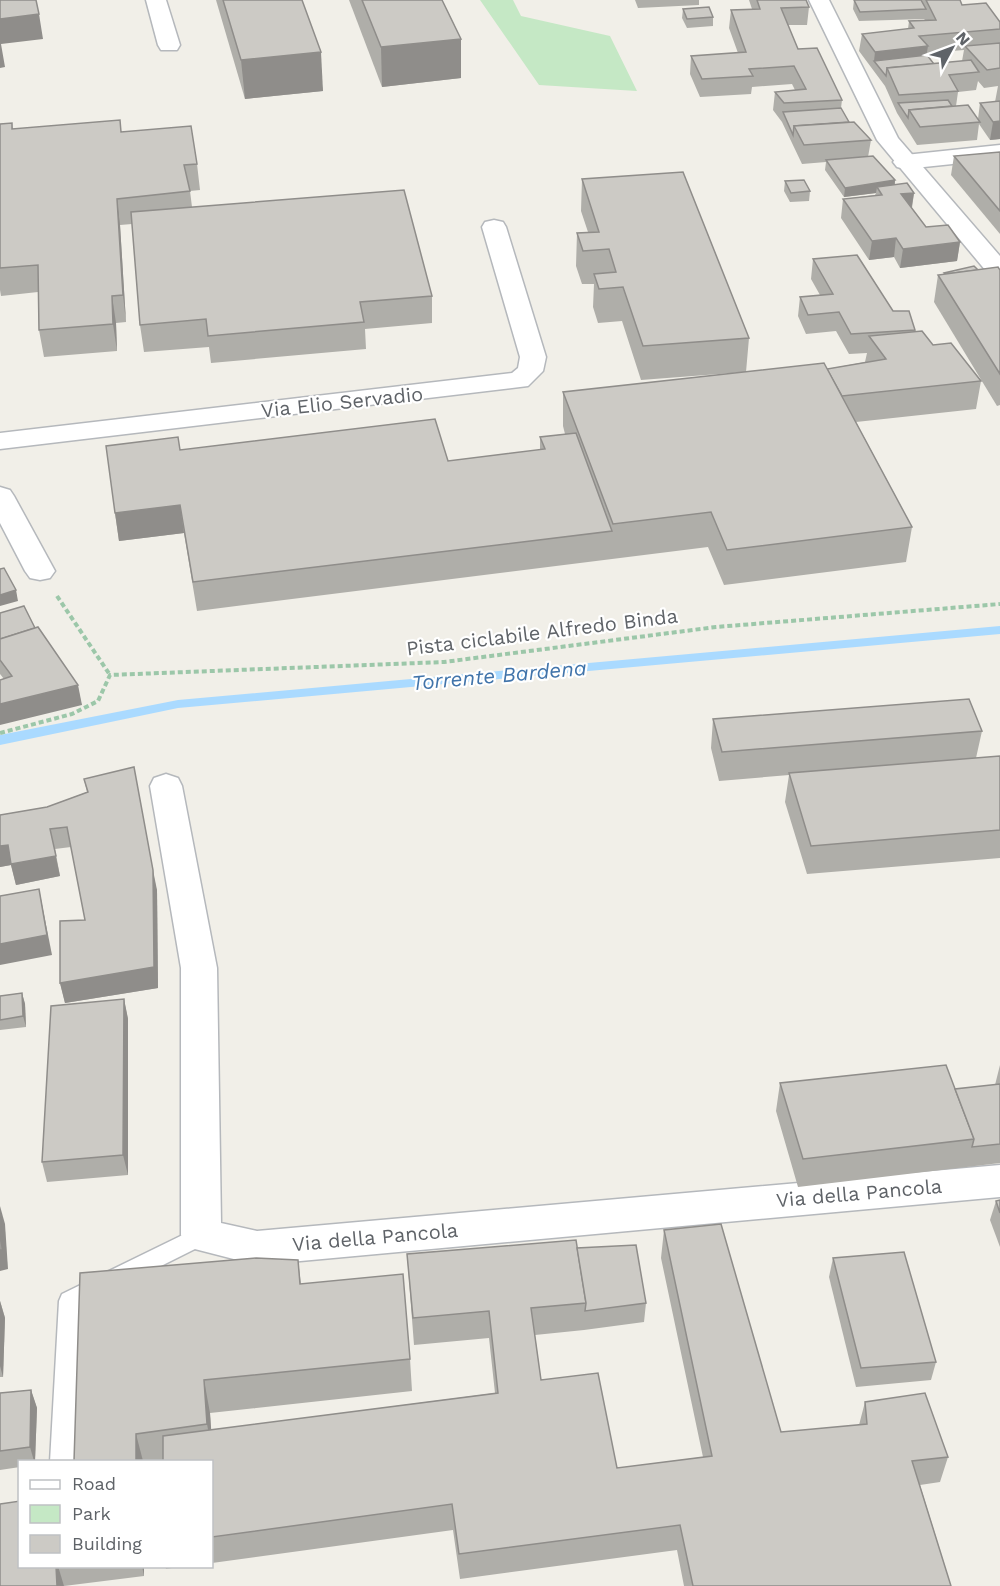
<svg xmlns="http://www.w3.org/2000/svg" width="1000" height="1586" viewBox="0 0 1000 1586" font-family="'Work Sans',sans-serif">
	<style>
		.green { fill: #c5e8c5 }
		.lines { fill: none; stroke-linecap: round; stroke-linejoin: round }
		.stream { fill: #aadaff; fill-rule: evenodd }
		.service-casing { stroke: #b5b8bc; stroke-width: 3 }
		.minor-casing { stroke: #b5b8bc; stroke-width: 3 }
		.tertiary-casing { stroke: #b5b8bc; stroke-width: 3 }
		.path { stroke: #9cc7a9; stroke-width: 4; stroke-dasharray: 5 3; stroke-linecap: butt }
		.service { fill: #fff; fill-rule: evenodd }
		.minor { fill: #fff; fill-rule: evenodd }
		.tertiary { fill: #fff; fill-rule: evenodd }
		.wall { fill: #afaea9; fill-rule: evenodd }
		.shaded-wall { fill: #8f8d8a }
		.building { fill: #cccac5; stroke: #8f8d8a; stroke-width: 1.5 }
		.labels { text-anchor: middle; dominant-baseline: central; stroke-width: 4.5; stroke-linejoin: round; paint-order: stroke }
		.street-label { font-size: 20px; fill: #5f6368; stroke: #fff }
		.water-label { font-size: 21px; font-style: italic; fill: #4174aa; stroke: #fff }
	</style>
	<rect width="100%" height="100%" fill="#f1efe8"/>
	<path class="green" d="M480,0H513L521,16L610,36L637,91L539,85Z"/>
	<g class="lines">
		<path class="stream" d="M1000,626V634L178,708L0,745V735L178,700Z"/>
		<defs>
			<path id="service" d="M201,1226L209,1228L212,1235L209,1242L81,1306L74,1462H50L59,1301L62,1294Z"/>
			<g id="minor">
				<path d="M146,0H166L180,45L177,50H161L158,45Z"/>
				<path d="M1000,145V159L905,169L897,167L893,162L897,157L905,155Z"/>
				<path d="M494,220L503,222L506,227L546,357L543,371L528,386L0,449V433L512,373L518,368L520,357L482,227L485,222Z"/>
				<path d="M0,487L10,490L14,496L55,571L50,578L40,580L30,578L25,571L0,523Z"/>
				<path d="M166,774L178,778L182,786L217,968L221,1223L257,1231L1000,1165V1197L257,1265L187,1247L181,1235V968L150,786L154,778Z"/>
			</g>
			<path id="tertiary" d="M809,0H829L898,138L1000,256V279L991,277L877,140Z"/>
		</defs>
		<use href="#service" class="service-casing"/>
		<use href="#minor" class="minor-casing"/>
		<use href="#tertiary" class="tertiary-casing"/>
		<g class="path">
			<path d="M57,596L110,675"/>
			<path d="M0,733L72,714L98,701L110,675L444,662L716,627L1000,604"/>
		</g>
		<use href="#service" class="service"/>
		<use href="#minor" class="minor"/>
		<use href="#tertiary" class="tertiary"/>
	</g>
	<g class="wall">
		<path d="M216,0H302L323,91L245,99Z"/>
		<path d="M349,0H442L461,39V78L382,87Z"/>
		<path d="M635,0H699V5L638,8Z"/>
		<path d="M749,0H806L809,7L807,25H788L798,49L842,100L841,108L849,122L871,140L868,157L895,180V184L914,193L912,208L926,227L960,242L957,261L900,268L894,257L869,260L841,218L843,199L875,195L876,193L844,197L825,170L826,162L802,164L782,122L773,110L775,92L795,90L792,84L752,87L751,94L700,97L690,74L691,56L738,53L729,28L731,10L752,9Z"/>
		<path d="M854,0H960L962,5L1000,22V139L990,140L979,124L977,140L917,145L897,113L885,86L859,51L862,34L908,29L909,21L925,20L924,19L859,21L853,9ZM964,50L962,61L934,64L927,55V53ZM978,81L984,88L998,86L995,102L980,103L978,119L956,106L958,92L976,90Z"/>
		<path d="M683,9L713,17V26L687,28L682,18Z"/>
		<path d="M12,123L13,129L122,132L197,164L200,190L190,191L192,207L432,296V323L365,329L366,349L211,363L209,347L144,352L140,325L132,224L120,225L126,322L116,323L117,351L44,357L39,330L38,292L1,296L0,290V124Z"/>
		<path d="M1000,152V234L951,175L954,156Z"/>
		<path d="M582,179L749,338L746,372L827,369L865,362L867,353L849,354L836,331L806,334L798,316L800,297L820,295L811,279L813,259L893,311L915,330V332L981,381L976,409L856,422L912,527L906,562L724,585L708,547L197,611L184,533L119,541L115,513L180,450L448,461L540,450V437L565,434L563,426V392L745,372L641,380L622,321L598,323L593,307L594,284H582L576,266L577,233L588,232L581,211Z"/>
		<path d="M785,181L810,191L809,201L790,202L784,191Z"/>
		<path d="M978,270H1000V405L997,406L934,302L938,275Z"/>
		<path d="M0,613L35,628L82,705L4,679L0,674Z"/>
		<path d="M713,719L982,731L976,758L1000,756V858L807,874L785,802L789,775L719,781L711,748Z"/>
		<path d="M84,779L157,890L158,988L65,1003L60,983L85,920L71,847L55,849L60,876L16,885L11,865L0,867V815L47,807L87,792Z"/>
		<path d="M22,993L25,1004L26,1027L0,1030V996Z"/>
		<path d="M124,999L128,1019V1175L47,1182L42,1162Z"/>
		<path d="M1000,1065V1163L798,1187L776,1111L780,1083L955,1089L995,1085Z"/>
		<path d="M1000,1200V1247L990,1220L996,1201Z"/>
		<path d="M664,1230L781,1432L859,1425L865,1402L948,1457L940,1482L920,1485L951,1586H684L677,1550L460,1579L453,1530L212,1563V1461H74L298,1260L301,1284L410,1359L412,1391L210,1413L211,1430L495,1393L489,1338L414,1345L407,1254L577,1248L646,1303L644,1322L584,1330L535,1335L541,1380L617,1468L703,1457L661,1258Z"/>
		<path d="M833,1258L936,1362L931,1380L856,1387L829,1277Z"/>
		<path d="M0,1301L5,1318L3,1377H0Z"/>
		<path d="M31,1390L37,1408L35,1461H20V1467L0,1470V1393Z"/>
		<path d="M20,1566H144V1576L64,1586Z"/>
		<path d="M165,1566H184L166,1569Z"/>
	</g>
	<g class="shaded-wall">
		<path d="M39,14L43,39L1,44L5,67L0,68V19Z"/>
		<path d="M461,39V78L382,87L381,47Z"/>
		<path d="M928,46L925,64L874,61L875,52Z"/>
		<path d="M321,52L323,91L245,99L241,60Z"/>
		<path d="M1000,121V139L990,140L993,122Z"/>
		<path d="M895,180L894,190L877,187L876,193L844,197L845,188Z"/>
		<path d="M914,193L911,211L901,194Z"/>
		<path d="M117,199L120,225L126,322L123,295Z"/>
		<path d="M896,238L894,257L869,260L872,241Z"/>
		<path d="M960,242L957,261L900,268L903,249Z"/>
		<path d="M112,296L116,323L117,351L113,324Z"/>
		<path d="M180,505L184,533L119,541L115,513Z"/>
		<path d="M16,590L18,601L0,606V595Z"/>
		<path d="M78,685L82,705L0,725V704Z"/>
		<path d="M50,829L60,876L16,885L11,865L0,867V846Z"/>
		<path d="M153,870L157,890L158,988L65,1003L60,983Z"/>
		<path d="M39,889L52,955L0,965V944Z"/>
		<path d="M22,993L25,1004L26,1027L23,1016Z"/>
		<path d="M124,999L128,1019V1175L123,1155Z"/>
		<path d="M0,1206L5,1224L8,1269L0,1271Z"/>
		<path d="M0,1301L5,1318L3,1377L0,1366Z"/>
		<path d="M204,1380L210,1413L213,1456L207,1424Z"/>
		<path d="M31,1390L37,1408L35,1461H34L30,1447Z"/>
		<path d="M136,1434L143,1461H136Z"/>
		<path d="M56,1566H58L64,1586H57Z"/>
		<path d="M142,1566H144V1576Z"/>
	</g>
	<g class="building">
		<path d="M0,0H36L39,14L0,19Z"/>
		<path d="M223,0H302L321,52L241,60Z"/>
		<path d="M362,0H442L461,39L381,47Z"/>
		<path d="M757,0H806L809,7L781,8L798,49L817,48L842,100L784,103L775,92L806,89L794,66L749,69L753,76L702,79L691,56L746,52L731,10L760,9Z"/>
		<path d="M854,0H921L926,9L860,12Z"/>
		<path d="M926,0H960L962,5L986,3L1000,22V29L919,36L928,46L875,52L862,34L914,28L909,21L936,20Z"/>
		<path d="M709,7L713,17L687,19L683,9Z"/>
		<path d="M1000,43V68L987,70L965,46Z"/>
		<path d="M927,55L934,64L887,68L886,76L874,61Z"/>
		<path d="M971,60L979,72L949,75L958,91L899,95L887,68Z"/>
		<path d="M948,100L952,106L909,110L908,118L898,103Z"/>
		<path d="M1000,101V121L993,122L980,103Z"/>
		<path d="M968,105L980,122L920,127L909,110Z"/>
		<path d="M841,108L849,122L794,126L793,135L783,112Z"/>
		<path d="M120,120L121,132L191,126L197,164L184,165L190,191L117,199L123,295L112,296L113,324L39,330L38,265L0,268V124L12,123V129Z"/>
		<path d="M854,122L871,140L804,145L794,126Z"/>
		<path d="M1000,152V211L954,156Z"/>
		<path d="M873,156L895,180L845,188L826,160Z"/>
		<path d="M683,172L749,338L643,346L623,287L599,289L594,274L616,272L609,249L583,251L577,233L599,232L582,179Z"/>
		<path d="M804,180L810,191L791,193L785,181Z"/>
		<path d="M907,183L914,193L901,194L926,227L948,225L960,242L903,249L896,238L872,241L843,199L882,195L877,187Z"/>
		<path d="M404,190L432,296L360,302L364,322L208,336L206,319L140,325L131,212Z"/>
		<path d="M857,255L893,311H909L915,330L851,334L839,312L808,315L800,297L833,294L813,259Z"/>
		<path d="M974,266L978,270L945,274L944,273Z"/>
		<path d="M998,267L1000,270V374L938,275Z"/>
		<path d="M922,331L933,345L951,343L981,381L842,396L827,369L886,359L869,336Z"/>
		<path d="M824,363L912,527L727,550L711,512L613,524L563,392Z"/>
		<path d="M435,419L448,461L545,449L540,437L576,433L612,531L193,582L180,505L115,513L106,446L178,437L180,450Z"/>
		<path d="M4,568L16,590L0,595V569Z"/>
		<path d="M24,606L35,628L0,639V613Z"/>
		<path d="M38,627L78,685L0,704V680L12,676L0,660V639Z"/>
		<path d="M969,699L982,731L722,752L713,719Z"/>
		<path d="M1000,756V830L811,846L789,773Z"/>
		<path d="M134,767L153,870L154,967L60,983V921L85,920L67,827L50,829L56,856L11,864L8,845L0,846V815L47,807L88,792L84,779Z"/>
		<path d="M39,889L47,935L0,944V896Z"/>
		<path d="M22,993L23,1016L0,1020V996Z"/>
		<path d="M124,999L123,1155L42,1162L51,1006Z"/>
		<path d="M946,1065L974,1139L803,1159L780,1083Z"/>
		<path d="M1000,1084V1144L972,1147L974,1139L955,1089Z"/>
		<path d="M1000,1200V1213L996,1201Z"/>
		<path d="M0,1213L2,1250H0Z"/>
		<path d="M721,1224L781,1432L867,1424L865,1402L925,1393L948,1457L912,1461L951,1586H693L680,1525L459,1554L452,1504L212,1537V1461H163V1436L498,1393L489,1311L413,1318L407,1254L576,1240L586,1303L531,1308L541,1380L598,1373L617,1468L712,1456L664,1230Z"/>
		<path d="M636,1245L646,1303L585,1311L586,1303L577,1248Z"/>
		<path d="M904,1252L936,1362L861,1368L833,1258Z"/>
		<path d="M256,1258L298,1260L300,1284L403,1274L410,1359L204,1380L207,1424L136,1434V1461H74L80,1273Z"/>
		<path d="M31,1390L30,1447L0,1451V1393Z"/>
		<path d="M20,1501V1566H56L57,1586H0V1504Z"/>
	</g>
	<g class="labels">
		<g class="street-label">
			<text transform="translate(342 402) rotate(-6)">Via Elio Servadio</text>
			<text transform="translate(542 632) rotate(-7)">Pista ciclabile Alfredo Binda</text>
			<text transform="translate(859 1193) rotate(-5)">Via della Pancola</text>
			<text transform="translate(375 1237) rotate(-5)">Via della Pancola</text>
		</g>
		<g class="water-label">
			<text transform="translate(499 675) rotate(-5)">Torrente Bardena</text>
		</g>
	</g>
	<rect x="18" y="1460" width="195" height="108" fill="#ffffff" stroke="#bfc1c3" stroke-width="1.5"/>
	<rect x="30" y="1480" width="30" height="9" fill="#ffffff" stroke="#bfc1c3" stroke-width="1.5"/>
	<text x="72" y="1490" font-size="18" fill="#5f6368">Road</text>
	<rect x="30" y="1505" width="30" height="18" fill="#c5e8c5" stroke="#bfc1c3" stroke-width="1.5"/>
	<text x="72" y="1520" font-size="18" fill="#5f6368">Park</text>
	<rect x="30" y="1535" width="30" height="18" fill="#cccac5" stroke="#bfc1c3" stroke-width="1.5"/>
	<text x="72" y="1550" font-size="18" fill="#5f6368">Building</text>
	<g transform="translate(952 48) rotate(49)" stroke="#ffffff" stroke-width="4.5" paint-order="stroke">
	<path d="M0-4.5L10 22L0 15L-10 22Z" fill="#5f6368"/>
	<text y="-9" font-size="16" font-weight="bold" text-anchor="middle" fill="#5f6368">N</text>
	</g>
</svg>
